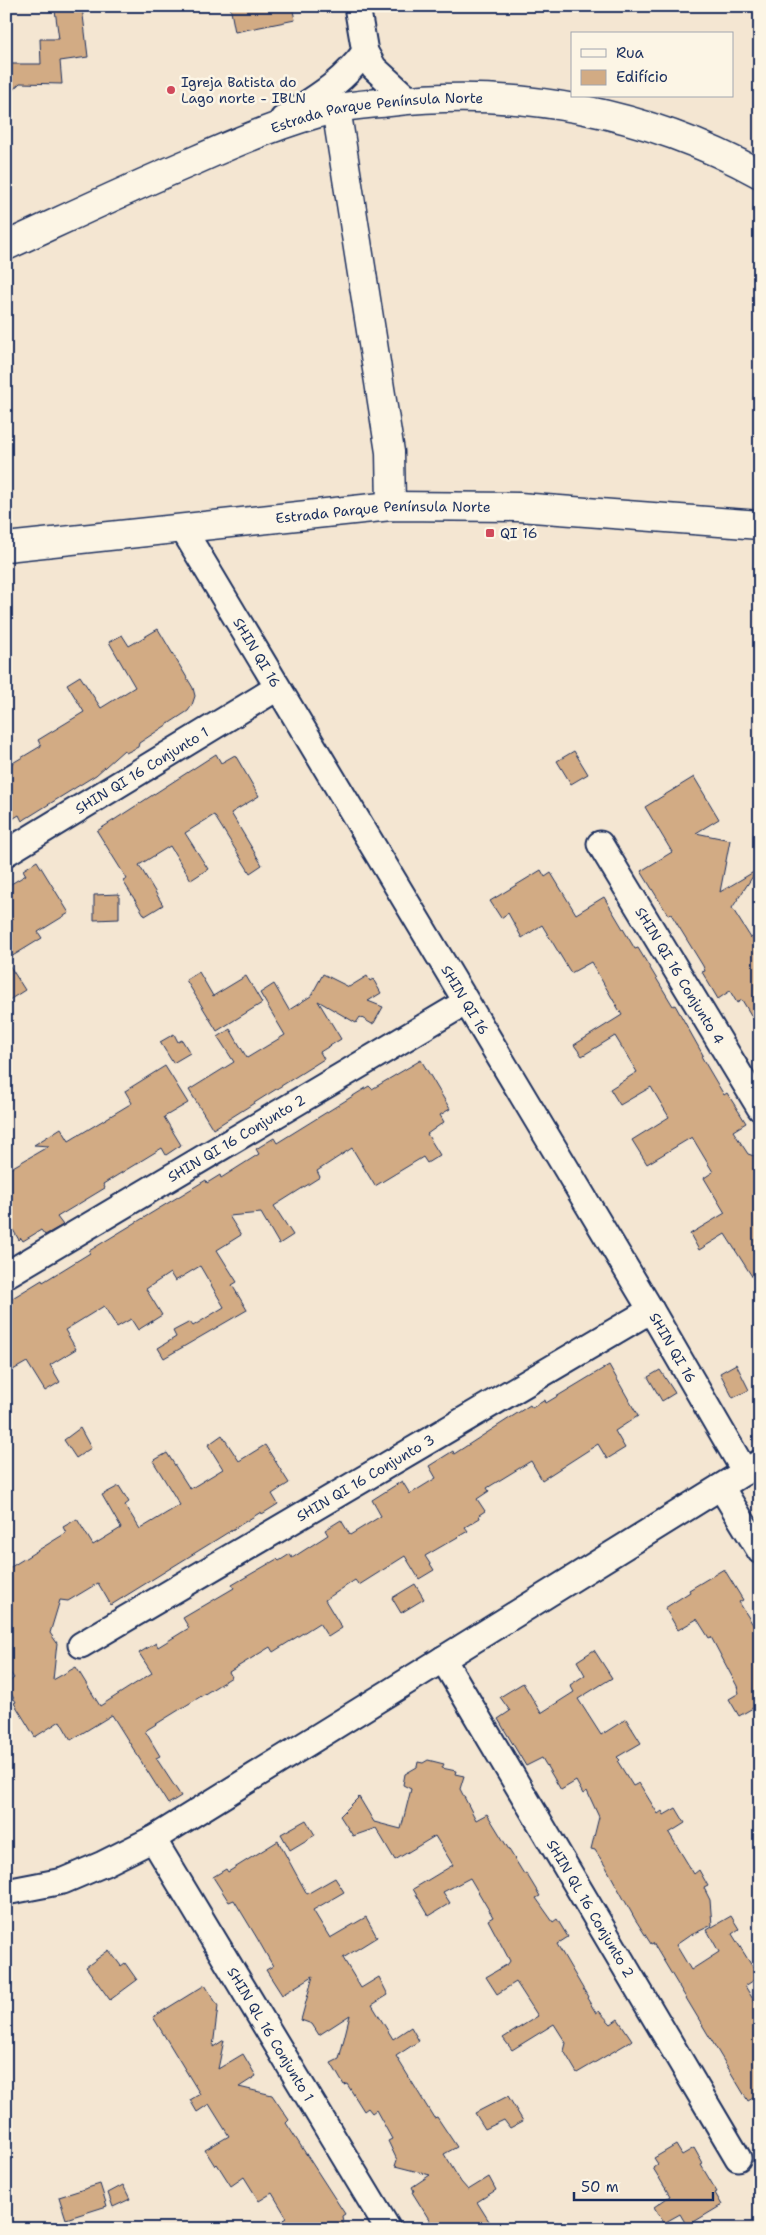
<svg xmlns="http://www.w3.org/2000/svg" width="766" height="2235" viewBox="0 0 766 2235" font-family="'Shantell Sans',sans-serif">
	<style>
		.building { fill: #d2ab84; stroke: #1b2f5e }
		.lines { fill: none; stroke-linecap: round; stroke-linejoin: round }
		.minor-casing { stroke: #1b2f5e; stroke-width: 29 }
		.major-casing { stroke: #1b2f5e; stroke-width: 31 }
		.minor { stroke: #fcf5e5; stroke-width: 25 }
		.major { stroke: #fcf5e5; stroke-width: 28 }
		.poi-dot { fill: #d1495b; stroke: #fcf5e5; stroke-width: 2 }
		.labels { text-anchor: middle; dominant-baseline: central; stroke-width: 5; stroke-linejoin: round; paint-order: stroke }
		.poi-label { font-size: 14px; fill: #1b2f5e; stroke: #fcf5e5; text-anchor: start }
		.street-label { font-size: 14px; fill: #1b2f5e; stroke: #fcf5e5 }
	</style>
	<rect width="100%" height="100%" fill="#f4e6d2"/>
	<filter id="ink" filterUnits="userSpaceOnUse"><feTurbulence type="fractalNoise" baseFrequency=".02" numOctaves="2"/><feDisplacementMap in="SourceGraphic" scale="10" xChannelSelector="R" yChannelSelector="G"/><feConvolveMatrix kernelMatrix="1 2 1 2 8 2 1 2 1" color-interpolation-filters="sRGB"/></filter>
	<g filter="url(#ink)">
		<g class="building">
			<path d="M230,6H292L295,20L235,32Z"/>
			<path d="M82,7L88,57L60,61L62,84L20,83L6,96V64H41L40,39H59L55,10Z"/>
			<path d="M158,629L193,688L195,696L192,705L188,711L139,743L138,747L126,753L124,750L96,775L22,821L19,815L6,823V767L41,746L38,740L84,712L67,684L80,676L101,708L135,687L109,642L122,635L129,646Z"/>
			<path d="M574,751L588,774L571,784L557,761Z"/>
			<path d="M216,754L221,763L235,755L259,796L231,813L262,865L250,873L214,815L185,833L208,869L191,880L170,846L139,865L163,905L145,916L123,881L127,879L97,831Z"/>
			<path d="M694,777L719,819L696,833L730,840L720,892L757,870L732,908L751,938L760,932V1030L742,1000L737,1003L730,991L718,999L702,972L705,971L703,966L671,914L668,915L641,871L672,852L645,807Z"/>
			<path d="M37,861L69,913L38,932L42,938L6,960V887L26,875L23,870Z"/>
			<path d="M541,870L545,877L551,873L576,914L604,897L635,949L638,948L673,1006L675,1005L703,1055L701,1056L724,1095L727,1093L746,1123L733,1131L748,1154L760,1158V1289L725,1234L699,1250L690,1234L725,1213L704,1178L713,1172L692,1137L647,1164L632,1140L669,1117L651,1087L620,1105L610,1089L637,1072L615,1036L582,1056L574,1045L622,1015L591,962L571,973L542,925L522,938L508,913L501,918L490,901Z"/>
			<path d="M119,894V919L94,920V895Z"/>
			<path d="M6,960L25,990L6,1002Z"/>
			<path d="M199,972L213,996L246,976L262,1003L217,1031L186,980Z"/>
			<path d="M323,974L349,987L367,976L370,981L373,979L381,993L368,1001L383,1007L374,1023L372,1024L360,1017L356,1023L318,1001L341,1039L320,1052L324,1059L213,1129L189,1090L234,1062L218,1037L230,1029L247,1058L285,1035L260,993L274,984L289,1010L311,996Z"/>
			<path d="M174,1034L178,1042L182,1040L190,1053L173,1063L160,1042Z"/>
			<path d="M421,1060L450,1109L440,1115L444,1122L427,1134L440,1155L427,1163L423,1157L375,1186L352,1148L317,1171L320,1177L274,1206L293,1235L279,1244L261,1213L229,1216L241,1235L217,1250L237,1282L232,1285L247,1310L164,1358L158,1348L176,1337L173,1331L190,1322L193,1326L224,1307L200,1266L175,1281L170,1273L146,1289L162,1315L138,1330L131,1319L117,1327L104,1306L65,1330L76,1349L50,1365L60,1382L45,1391L27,1362L6,1374V1302L42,1280L43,1282L90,1253L89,1251L102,1243L206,1180L207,1183L220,1175L221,1178L259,1154L256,1149L274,1138L277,1143L369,1086L372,1089Z"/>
			<path d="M165,1066L188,1103L164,1117L181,1145L166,1155L162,1148L103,1184L105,1188L57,1217L63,1225L45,1235L41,1230L23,1241L21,1238L19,1240L6,1218V1171L49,1146L34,1145L61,1128L69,1141L132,1103L125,1091Z"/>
			<path d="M736,1364L749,1390L733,1398L720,1373Z"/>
			<path d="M609,1365L638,1416L615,1431L625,1448L607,1459L598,1444L542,1480L531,1461L487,1488L489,1491L477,1499L485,1511L479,1515L480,1518L465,1527L468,1531L425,1556L434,1570L419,1579L405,1556L359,1585L355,1580L325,1600L342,1628L328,1637L319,1623L273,1652L270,1647L229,1672L232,1677L145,1731L160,1756L156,1758L181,1796L168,1804L112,1715L71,1740L60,1721L35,1737L14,1703L16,1702L6,1685L14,1678L6,1667V1570L66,1533L63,1527L77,1519L93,1545L121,1528L102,1495L119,1486L129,1502L125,1505L140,1529L180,1505L153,1461L167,1453L190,1489L223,1469L208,1445L222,1435L239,1461L265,1445L289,1483L272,1494L278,1504L262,1514L261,1512L111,1605L98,1583L68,1601L60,1600L50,1633L57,1643L53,1680L76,1667L100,1706L152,1673L139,1653L156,1643L158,1647L189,1628L183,1618L234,1588L232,1585L277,1559L279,1561L290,1554L292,1558L328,1535L325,1530L341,1520L350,1535L381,1516L372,1500L402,1481L410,1494L436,1478L429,1466L453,1451L454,1454L530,1405L532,1408L545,1400L546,1403Z"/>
			<path d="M660,1370L675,1393L662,1401L648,1377Z"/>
			<path d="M80,1428L91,1448L76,1458L64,1440Z"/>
			<path d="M724,1569L743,1600L739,1602L760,1636V1704L739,1716L729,1699L739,1693L737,1686L711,1637L709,1638L697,1619L678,1630L665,1608L690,1592L689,1590Z"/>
			<path d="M415,1584L424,1599L401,1613L392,1598Z"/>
			<path d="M594,1650L612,1678L578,1699L601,1735L626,1719L641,1743L617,1757L620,1760L618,1762L633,1786L639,1783L658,1814L662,1811L664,1815L676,1808L685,1823L669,1833L694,1874L699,1870L708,1886L704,1888L710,1900L712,1925L689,1936L676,1945L691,1970L719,1952L707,1930L731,1916L739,1929L732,1934L759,1977L745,1986L760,2011V2094L748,2101L653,1943L651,1944L635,1919L606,1867L595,1850L591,1849L599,1817L587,1791L583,1794L576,1781L561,1790L542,1758L526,1766L498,1719L510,1711L500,1697L523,1683L541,1713L574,1692L570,1685L585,1675L577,1661Z"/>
			<path d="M428,1760L444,1764L442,1768L456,1771L455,1774L464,1776L460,1789L476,1820L487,1814L524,1874L526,1873L540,1896L536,1898L553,1922L557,1919L568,1937L557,1944L588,1997L587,1998L596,2013L599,2011L611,2024L618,2019L632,2040L628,2043L577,2073L564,2051L566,2043L554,2024L512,2050L503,2038L538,2016L516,1982L497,1994L486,1977L508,1964L510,1961L488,1920L493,1917L470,1878L443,1892L450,1903L429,1916L413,1889L453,1865L435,1836L395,1860L376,1828L353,1836L340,1816L359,1797L374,1822L401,1829L411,1789L403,1785L405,1774L417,1767L418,1762L423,1763Z"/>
			<path d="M306,1820L315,1835L290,1850L281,1834Z"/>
			<path d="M278,1841L307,1894L335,1878L344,1892L313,1910L330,1938L366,1917L377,1937L343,1958L361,1988L379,1977L388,1995L372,2005L393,2039L411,2027L419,2041L396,2056L434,2118L437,2117L457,2147L444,2154L461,2182L468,2190L489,2177L496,2190L477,2202L494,2229H435L412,2192L414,2191L412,2187L430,2175L395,2166L397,2160L388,2141L392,2139L376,2110L372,2113L368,2108L364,2111L347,2084L344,2085L331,2063L339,2059L350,2015L319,2035L312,2024L301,2020L313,1976L282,1995L266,1970L273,1966L257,1938L234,1900L229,1902L213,1877L226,1869L228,1872Z"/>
			<path d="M109,1950L121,1966L125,1963L137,1980L110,2000L86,1967Z"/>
			<path d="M205,1985L218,2006L213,2047L224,2040L218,2069L243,2054L256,2076L239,2087L272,2095L289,2120L286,2123L345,2214L342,2216L344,2229H270L287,2218L272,2193L259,2201L244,2177L231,2186L217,2164L215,2166L205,2150L229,2136L209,2104L197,2112L190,2100L200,2094L153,2017Z"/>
			<path d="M508,2096L523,2121L510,2128L504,2120L485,2129L475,2113Z"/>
			<path d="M676,2145L682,2155L694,2148L703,2164L701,2165L717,2192L715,2193L722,2205L687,2226L680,2214L664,2223L654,2207L670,2196L653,2168L658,2164L654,2158Z"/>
			<path d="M100,2184L107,2206L66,2219L59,2197Z"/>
			<path d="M123,2185L130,2199L113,2207L108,2193Z"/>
		</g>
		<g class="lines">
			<defs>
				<g id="minor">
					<path d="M357,6L365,52L374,68L409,100"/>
					<path d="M283,119C317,97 340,85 365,52"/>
					<path id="s1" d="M183,529L651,1310L745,1472"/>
					<path id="s2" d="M600,844L760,1108"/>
					<path id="s3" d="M6,853L277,688"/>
					<path id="s4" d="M6,1275L466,1002"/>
					<path d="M721,1487L760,1551"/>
					<path id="s5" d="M81,1645L651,1310"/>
					<path id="s6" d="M443,1659L738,2158"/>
					<path id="s7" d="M153,1839L388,2229"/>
					<path d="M6,1892L63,1881L103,1864L153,1839L759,1463"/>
				</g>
				<g id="major">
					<path d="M336,108L390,452L391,506"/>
					<path id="s8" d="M6,246C69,217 132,187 196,160C241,140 286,121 334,109C352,105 371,104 389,102C518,87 647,112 760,174"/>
					<path id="s9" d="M6,547L391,506L519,507L760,525"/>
				</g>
			</defs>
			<use href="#minor" class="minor-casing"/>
			<use href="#major" class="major-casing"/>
			<use href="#minor" class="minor"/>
			<use href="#major" class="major"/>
		</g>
	</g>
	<g class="poi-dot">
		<circle cx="171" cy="90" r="5"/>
		<rect x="485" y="528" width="10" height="10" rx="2.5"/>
	</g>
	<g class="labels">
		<g class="poi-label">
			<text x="181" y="82">Igreja Batista do<tspan x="181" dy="16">Lago norte - IBLN</tspan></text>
			<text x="500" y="533">QI 16</text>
		</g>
		<g class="street-label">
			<text stroke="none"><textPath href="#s8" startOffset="398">Estrada Parque Península Norte</textPath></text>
			<text stroke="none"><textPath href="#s9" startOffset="379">Estrada Parque Península Norte</textPath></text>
			<text stroke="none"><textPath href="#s1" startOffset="144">SHIN QI 16</textPath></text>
			<text stroke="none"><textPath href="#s3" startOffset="159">SHIN QI 16 Conjunto 1</textPath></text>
			<text stroke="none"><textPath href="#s2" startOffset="154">SHIN QI 16 Conjunto 4</textPath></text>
			<text stroke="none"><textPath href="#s1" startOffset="549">SHIN QI 16</textPath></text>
			<text stroke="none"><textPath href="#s4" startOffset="268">SHIN QI 16 Conjunto 2</textPath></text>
			<text stroke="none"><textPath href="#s1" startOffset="954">SHIN QI 16</textPath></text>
			<text stroke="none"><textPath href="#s5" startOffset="330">SHIN QI 16 Conjunto 3</textPath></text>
			<text stroke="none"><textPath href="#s6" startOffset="290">SHIN QL 16 Conjunto 2</textPath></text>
			<text stroke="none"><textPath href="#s7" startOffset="228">SHIN QL 16 Conjunto 1</textPath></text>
		</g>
	</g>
	<rect width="766" height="2235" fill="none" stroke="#fcf5e5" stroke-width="25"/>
	<rect x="12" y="12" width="741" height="2210" fill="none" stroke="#1b2f5e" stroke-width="2" filter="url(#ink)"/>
	<rect x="571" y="32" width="162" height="65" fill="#fcf5e5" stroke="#a2a6af"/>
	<rect x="581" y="49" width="25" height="8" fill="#fcf5e5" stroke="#a2a6af"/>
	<text x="616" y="58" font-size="15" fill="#1b2f5e">Rua</text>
	<rect x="581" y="70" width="25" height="15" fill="#d2ab84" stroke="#a2a6af"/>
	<text x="616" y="82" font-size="15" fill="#1b2f5e">Edifício</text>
	<path d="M574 2192v8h139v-8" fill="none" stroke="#1b2f5e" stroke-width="2.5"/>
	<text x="581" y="2192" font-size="15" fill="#1b2f5e" stroke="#fcf5e5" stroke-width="4" paint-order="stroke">50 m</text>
</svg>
